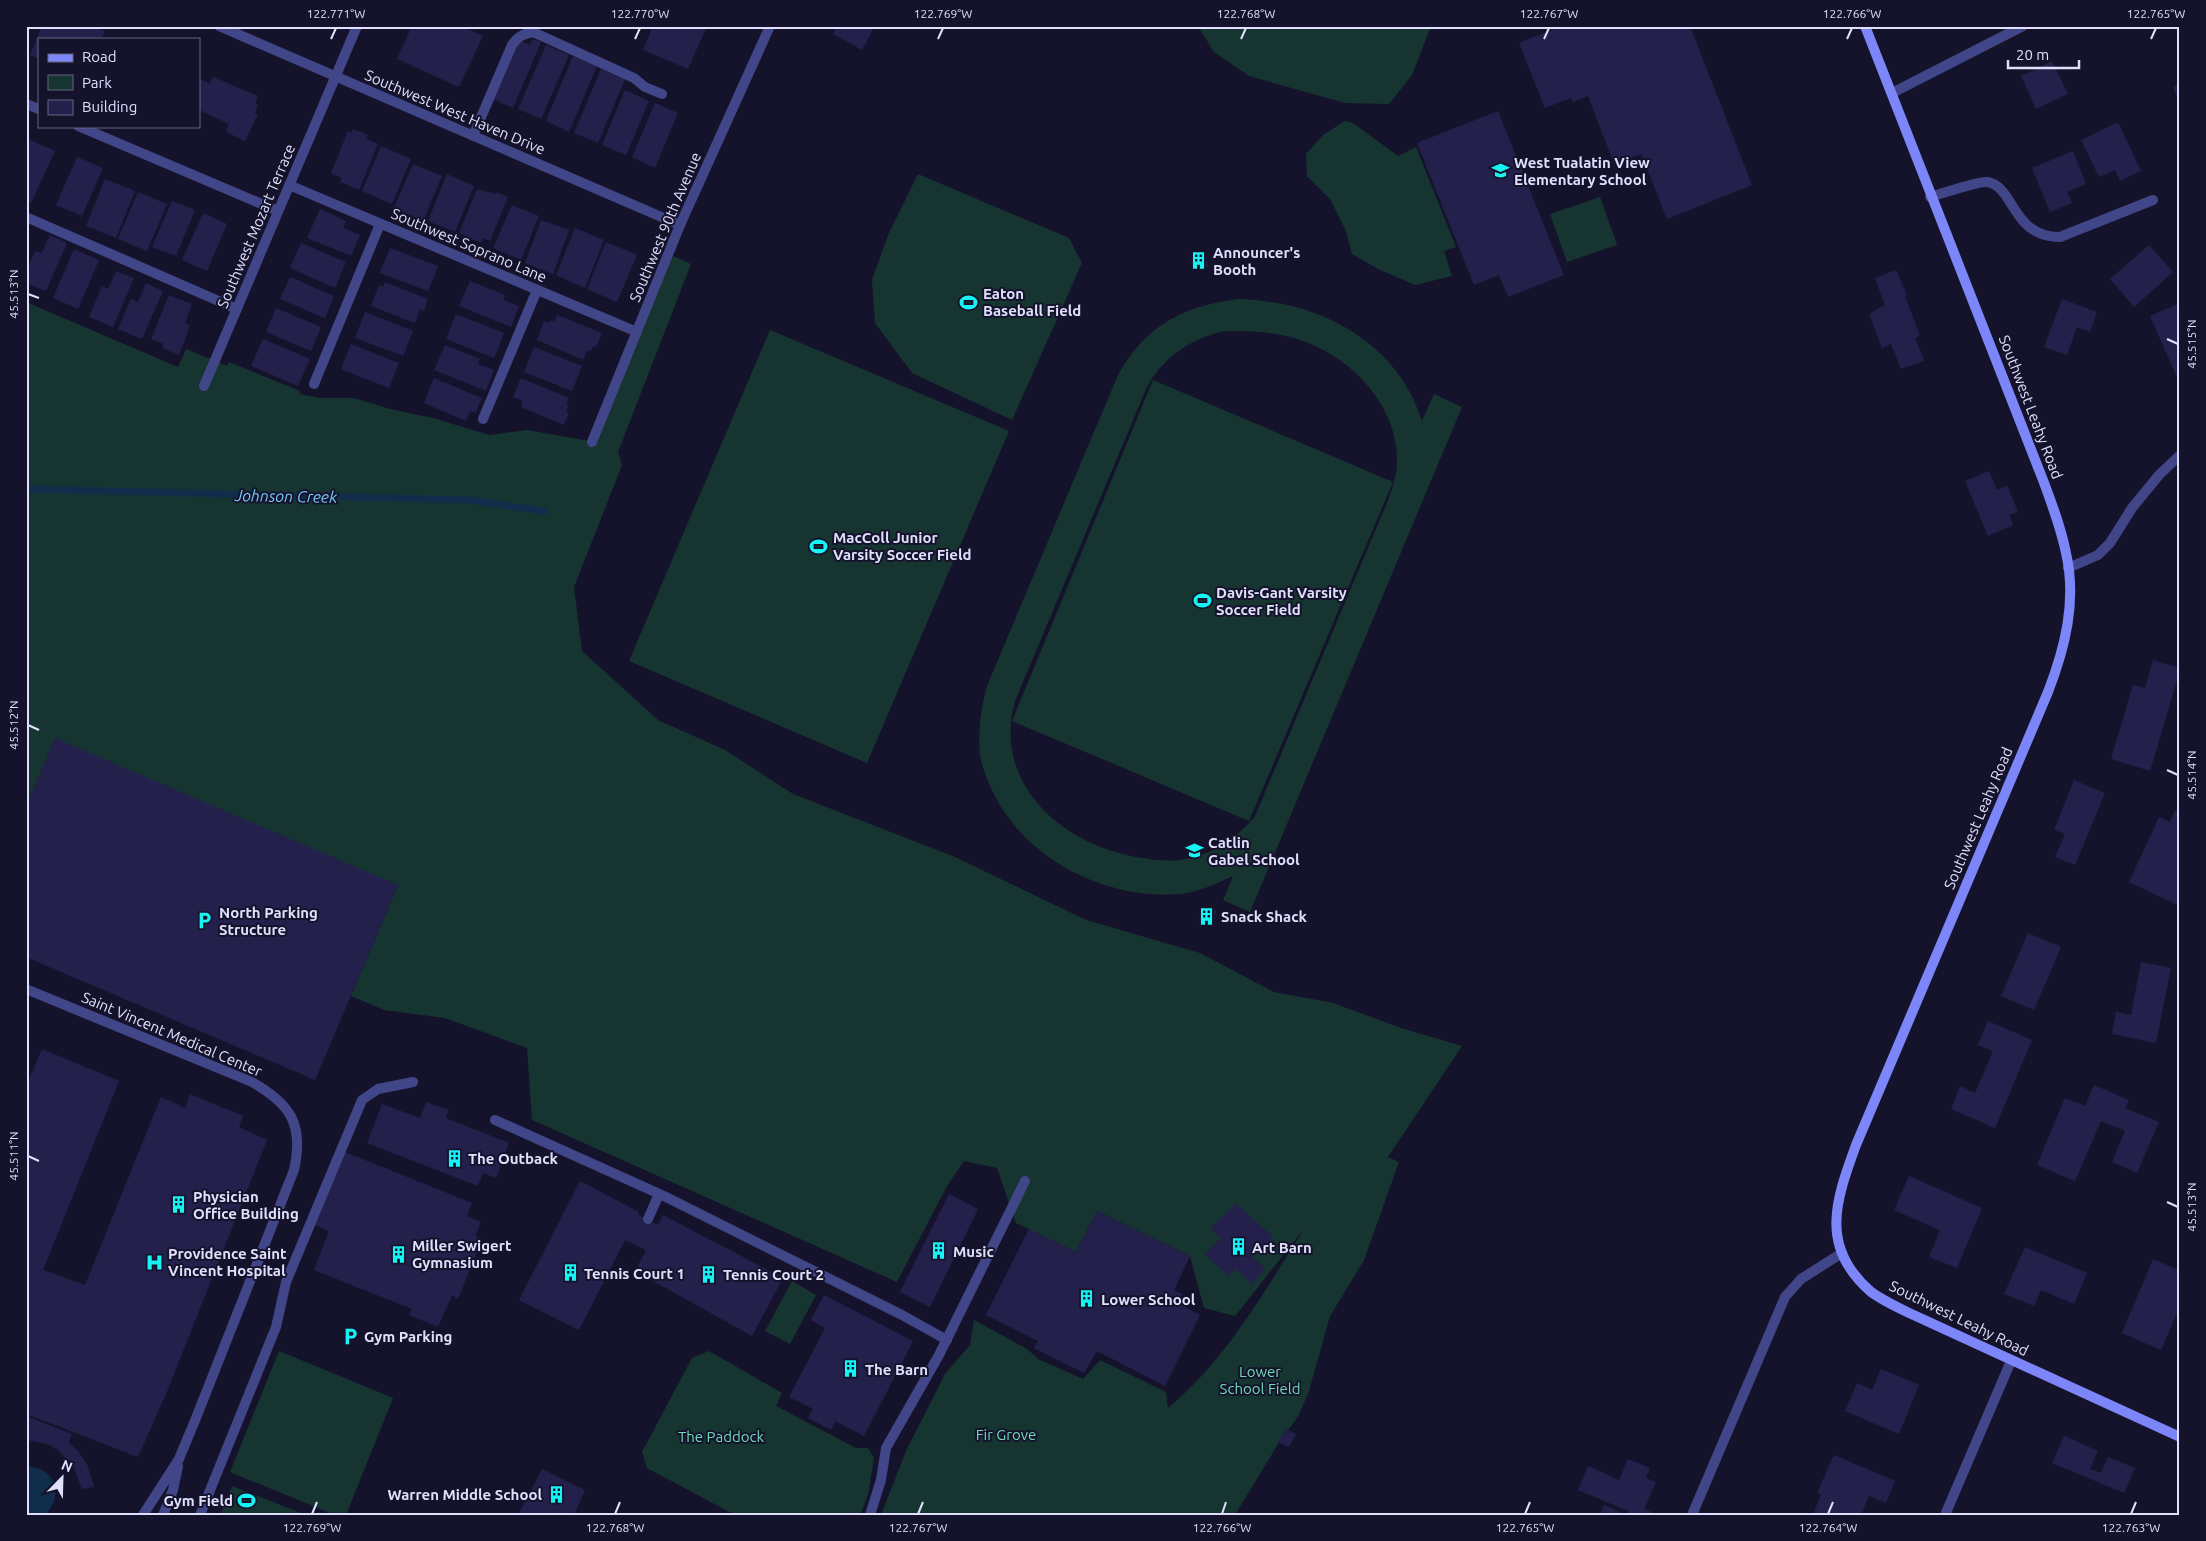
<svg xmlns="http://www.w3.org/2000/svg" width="2206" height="1541" viewBox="0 0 2206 1541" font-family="Ubuntu,sans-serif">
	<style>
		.green { fill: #163531; fill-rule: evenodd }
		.water { fill: #112d4c }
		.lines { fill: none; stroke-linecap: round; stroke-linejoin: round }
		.stream { stroke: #112d4c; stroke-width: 7 }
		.building { fill: #24204c }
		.lane { stroke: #414688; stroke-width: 10 }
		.street { stroke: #414688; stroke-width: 10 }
		.secondary { stroke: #7c86f8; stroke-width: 10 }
		.ticks { fill: none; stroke: #e0e0fd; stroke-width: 2 }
		.labels { text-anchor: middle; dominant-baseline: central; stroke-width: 4; stroke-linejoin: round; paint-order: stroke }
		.street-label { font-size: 15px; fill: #e0e0fd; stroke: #15132c }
		.poi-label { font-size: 15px; font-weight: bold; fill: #e0e0fd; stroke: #15132c; text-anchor: start }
		.park-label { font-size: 15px; fill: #6edbb4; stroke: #15132c }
		.water-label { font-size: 16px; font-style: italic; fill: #73c8f8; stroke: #15132c }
		.neatline { fill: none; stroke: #e0e0fd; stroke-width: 2 }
		.ticks-label { font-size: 12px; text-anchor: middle; fill: #e0e0fd }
	</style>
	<rect width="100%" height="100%" fill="#15132c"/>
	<g class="green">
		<path d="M1198,26H1431L1412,75L1389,104L1345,103L1249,76L1214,52Z"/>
		<path d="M1345,121L1353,123L1398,156L1416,147L1456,247L1444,251L1452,276L1415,285L1380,270L1352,254L1346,231L1330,199L1307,176L1306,154L1323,135Z"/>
		<path d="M918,174L1069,238L1082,263L1012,420L912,373L875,323L872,280L889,233Z"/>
		<path d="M1600,197L1617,245L1567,262L1550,214Z"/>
		<path d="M673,256L691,264L618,452L622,465L574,587L582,651L658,720L725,750L793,794L955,857L1086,920L1200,953L1274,992L1333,1003L1401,1028L1462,1046L1388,1157L1399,1162L1364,1260L1330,1316L1309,1391L1299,1415L1278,1444L1235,1515H881L906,1451L945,1374L970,1345L974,1320L1027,1349L1038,1359L1083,1379L1100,1360L1166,1392L1168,1408C1226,1360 1264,1292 1304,1229L1235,1316L1204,1308L1190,1256L1097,1211L1076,1252L1016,1223L997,1168L964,1161L947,1186L897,1282L532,1120L527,1048L445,1018L384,1010L351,996L398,885L26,806V302L178,367L186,349L227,366L229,362L300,391L299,394L320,398H354L390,409L433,418L489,435L527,430L595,442Z"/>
		<path d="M1238,299C1319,301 1397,341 1422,421L1434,394L1462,407L1250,912L1223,900L1233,876C1218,883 1203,890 1187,893C1113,903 1029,863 995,796C988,783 982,768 980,754C978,730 981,709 987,686L1118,375C1145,326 1183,306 1238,299ZM1224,331C1250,331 1275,331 1300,340C1350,356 1398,405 1397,461C1397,474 1393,486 1389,498L1255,816C1238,837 1212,855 1185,859C1169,862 1152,860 1136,857C1061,844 992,783 1015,701L1147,387C1164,356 1191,339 1224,331Z"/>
		<path d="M770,330L1009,431L867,763L629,661Z"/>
		<path d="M1153,380L1393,482L1249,821L1012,721Z"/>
		<path d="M792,1281L816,1295L790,1344L765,1331Z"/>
		<path d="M279,1351L393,1398L346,1515H335L230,1472Z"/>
		<path d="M709,1351L782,1393L776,1406L856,1448H868L874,1458L868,1495L860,1515H735L647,1468L642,1452L692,1358Z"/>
		<path d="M232,1486L306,1515H220Z"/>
	</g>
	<path class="water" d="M26,1467C55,1466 65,1495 45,1515H26Z"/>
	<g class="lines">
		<path class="stream" d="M26,489L468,500L544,511"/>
	</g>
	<g class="building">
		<path d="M42,26H81L87,29L88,26H94L105,31L101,39H39V59L30,55Z"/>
		<path d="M412,26H462L483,36L459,87L397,59Z"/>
		<path d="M653,26H707L688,69L643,50Z"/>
		<path d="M837,26H875L862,50L833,34Z"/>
		<path d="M1561,26H1690L1752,185L1667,219L1641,154L1614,164L1588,96L1573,102L1571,98L1545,108L1519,43Z"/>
		<path d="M533,39L541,42L513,108L493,99L518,40L530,45Z"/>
		<path d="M546,45L569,55L541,119L518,109Z"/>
		<path d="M573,56L597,66L569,132L546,121Z"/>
		<path d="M2052,61L2068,94L2036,109L2021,76Z"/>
		<path d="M601,69L625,79L598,143L574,133Z"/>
		<path d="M213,77L258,96L255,104L258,105L255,113L258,114L245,141L226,132L229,124L199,110V79L210,84Z"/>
		<path d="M2180,84V103L2173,87Z"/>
		<path d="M625,90L649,101L626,155L602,145Z"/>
		<path d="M655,103L678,113L655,168L632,157Z"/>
		<path d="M1498,111L1564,275L1508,297L1499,275L1474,285L1417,143Z"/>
		<path d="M2118,122L2141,171L2120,181L2115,170L2099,177L2081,140Z"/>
		<path d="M353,129L368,135L366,139L378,144L359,190L340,182L342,178L331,173L348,131L351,133Z"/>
		<path d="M28,139L55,151L31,203L26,201V144Z"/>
		<path d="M381,146L411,159L392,204L362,191Z"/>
		<path d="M2073,151L2086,184L2067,192L2072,203L2050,212L2032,168Z"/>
		<path d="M77,157L103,168L82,216L56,205Z"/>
		<path d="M413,164L442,176L423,221L394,208Z"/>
		<path d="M447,174L474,186L455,232L428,221Z"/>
		<path d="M105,179L135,191L116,238L86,226Z"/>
		<path d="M477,189L495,194L496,192L508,197L490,241L483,238L481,243L459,233Z"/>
		<path d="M138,192L167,204L147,251L118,239Z"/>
		<path d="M172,201L195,210L176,256L152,247Z"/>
		<path d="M512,205L539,216L521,260L493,248Z"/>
		<path d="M320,209L346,221L343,228L360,235L351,256L307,238Z"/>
		<path d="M203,213L227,224L207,271L182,260Z"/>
		<path d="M541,220L569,230L553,274L525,263Z"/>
		<path d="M575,228L604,240L585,288L556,275Z"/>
		<path d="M50,235L67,243L46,291L26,283V272L35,251L42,253Z"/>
		<path d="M606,242L637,255L617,302L587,289Z"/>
		<path d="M301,243L346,262L335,288L290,268Z"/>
		<path d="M2149,245L2173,272L2134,307L2110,279Z"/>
		<path d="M390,248L438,266L428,291L380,273Z"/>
		<path d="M74,249L99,260L78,309L53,298Z"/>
		<path d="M1205,252L1208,267L1193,270L1190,255Z"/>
		<path d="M1896,270L1907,295L1905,296L1920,336L1915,338L1924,361L1901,369L1891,344L1882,348L1869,314L1885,305L1875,278Z"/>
		<path d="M116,271L134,278L113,327L89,317L102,286L108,289Z"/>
		<path d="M290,277L334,296L325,318L280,299Z"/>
		<path d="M470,281L505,295L503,300L519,306L511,327L459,306Z"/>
		<path d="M385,282L428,299L424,311L420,309L415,323L371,306L379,285L383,287Z"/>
		<path d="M146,283L163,291L142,339L118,329L131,299L138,302Z"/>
		<path d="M169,295L192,304L185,323L190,326L179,355L162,348L164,344L151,339Z"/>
		<path d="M2062,299L2097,312L2090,332L2077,327L2067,355L2044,347Z"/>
		<path d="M2180,303V384L2150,316Z"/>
		<path d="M276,308L321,327L311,351L266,332Z"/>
		<path d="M365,312L413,331L403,356L355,338Z"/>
		<path d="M456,314L504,333L494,358L446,339Z"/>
		<path d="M557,315L602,333L596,347L593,346L591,351L587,350L583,360L537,340L544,321L549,323L551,320L554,322Z"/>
		<path d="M263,339L310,359L298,386L251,366Z"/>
		<path d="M351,344L399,363L389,388L341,369Z"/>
		<path d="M445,345L480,359L478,364L494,370L486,391L434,370Z"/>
		<path d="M534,347L582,366L572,391L524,372Z"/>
		<path d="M434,378L482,398L475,413L470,411L466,421L424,403Z"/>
		<path d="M521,378L569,398L566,404L569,405L566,412L569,413L564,425L521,407L523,401L513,397Z"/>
		<path d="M1989,471L1997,490L2007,485L2018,512L2009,515L2013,525L1988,536L1965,481Z"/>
		<path d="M2153,660L2180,668V670L2150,771L2111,759L2133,685L2145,688Z"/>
		<path d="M55,738L398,885L315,1080L26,957V806Z"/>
		<path d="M2074,780L2105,793L2075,865L2055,857L2065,834L2054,830Z"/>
		<path d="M2175,810L2180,812V906L2129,882L2159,817L2170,822Z"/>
		<path d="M1202,907L1216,911L1212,925L1198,921Z"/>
		<path d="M2028,933L2061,947L2034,1010L2001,996Z"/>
		<path d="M2141,962L2171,968L2156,1043L2112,1034L2116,1012L2131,1015Z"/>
		<path d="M1988,1021L2032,1040L1995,1128L1951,1109L1960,1086L1975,1093L1993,1051L1978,1045Z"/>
		<path d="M42,1049L119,1081L43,1270L85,1285L161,1097L185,1108L190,1094L243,1116L239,1127L267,1140L166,1394L138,1457L26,1414V1086Z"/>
		<path d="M2094,1085L2129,1100L2125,1108L2159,1122L2137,1173L2112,1162L2125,1131L2101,1121L2075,1181L2037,1165L2065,1098L2085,1106Z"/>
		<path d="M426,1102L449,1110L446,1118L509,1143L496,1178L483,1173L478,1186L367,1143L382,1104L420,1118Z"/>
		<path d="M345,1152L472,1203L467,1216L481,1222L475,1236L482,1239L458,1299L452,1295L438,1327L409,1315L412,1309L314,1270L329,1231L315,1225Z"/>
		<path d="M1909,1176L1982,1208L1957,1268L1929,1257L1940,1230L1894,1210Z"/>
		<path d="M580,1181L639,1212L638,1215L658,1225L663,1215L783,1278L752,1336L635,1271L646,1250L625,1240L579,1330L519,1300Z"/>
		<path d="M949,1194L978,1209L930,1307L900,1292Z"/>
		<path d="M1236,1203L1273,1237L1253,1257L1265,1269L1252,1284L1236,1269L1229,1276L1205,1255L1221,1238L1210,1229Z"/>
		<path d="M1097,1211L1190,1256L1174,1290L1182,1294L1178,1303L1200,1315L1165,1386L1097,1351L1084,1373L1034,1348L1038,1341L986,1315L1029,1229L1076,1252Z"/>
		<path d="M2025,1247L2087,1273L2074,1304L2041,1290L2034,1306L2004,1294Z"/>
		<path d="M2153,1259L2180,1271V1306L2161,1350L2122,1333Z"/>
		<path d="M824,1295L913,1341L864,1436L835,1421L831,1430L808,1418L813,1409L789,1397L825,1328L811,1320Z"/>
		<path d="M1881,1369L1919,1385L1899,1434L1845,1411L1857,1383L1872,1390Z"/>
		<path d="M26,1416L72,1434L69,1443L78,1451L87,1464L94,1487L82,1489L73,1466L57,1449L47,1444L26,1440Z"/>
		<path d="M1285,1429L1296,1434L1289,1447L1278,1442Z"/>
		<path d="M2064,1436L2098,1451L2090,1469L2101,1473L2108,1457L2135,1468L2124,1493L2052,1463Z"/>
		<path d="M1834,1455L1895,1481L1886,1503L1869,1496L1861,1515H1813L1821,1494L1817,1493Z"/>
		<path d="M1628,1459L1650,1468L1646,1478L1656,1482L1644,1509L1659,1515H1600L1604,1505L1627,1515L1628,1511L1578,1490L1588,1466L1619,1480Z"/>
		<path d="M542,1469L585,1490L574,1515H518Z"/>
	</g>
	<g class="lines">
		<g class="lane">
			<path d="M1892,93L2023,26"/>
			<path d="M473,136L512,45C517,37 523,34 533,32L634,78L645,87L662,94"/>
			<path d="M26,217L237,309"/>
			<path d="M314,384L380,224"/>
			<path d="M483,419L537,290"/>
			<path d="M2068,568L2098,555L2110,543L2132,508L2159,475L2180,455"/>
			<path d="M26,989L252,1082C291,1104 304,1125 294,1170L196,1418L179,1459L143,1515"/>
			<path d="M163,1515L173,1490L178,1466"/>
			<path d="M200,1515L276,1327L286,1282L362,1100L378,1089L413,1082"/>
			<path d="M1692,1515L1785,1297L1801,1279L1842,1253"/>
		</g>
		<g class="street">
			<path d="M219,26L680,225"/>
			<path d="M26,104L39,109"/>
			<path d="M78,126L278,211"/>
			<path d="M289,185L637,332"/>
			<path d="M1930,197C1942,194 1977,181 1987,182C2015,186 2011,237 2060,237L2153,200"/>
			<path d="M204,386L357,26"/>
			<path d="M592,442L680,225L770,26"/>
			<path d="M495,1120L664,1196L902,1315L947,1340"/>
			<path d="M648,1219L659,1194"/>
			<path d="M870,1515L881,1480L886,1448L939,1355L1025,1181"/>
			<path d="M1945,1515L2011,1361"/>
		</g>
		<path class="secondary" d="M1865,26L2043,480C2052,504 2061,528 2066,553C2077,601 2065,648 2048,692L1856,1145C1836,1200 1819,1246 1870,1291C1880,1299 1895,1306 1907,1312L2180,1437"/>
	</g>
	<path class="ticks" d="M331,39L336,28M635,39L640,28M938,39L943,28M1241,39L1246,28M1544,39L1549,28M1847,39L1852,28M2151,39L2156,28M28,294L39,298M2167,339L2178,344M28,725L39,730M2167,770L2178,775M28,1156L39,1161M2167,1202L2178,1207M312,1514L317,1502M615,1514L620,1502M918,1514L923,1502M1222,1514L1226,1502M1525,1514L1530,1502M1828,1514L1833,1502M2131,1514L2136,1502"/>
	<defs>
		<symbol id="school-bare" viewBox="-9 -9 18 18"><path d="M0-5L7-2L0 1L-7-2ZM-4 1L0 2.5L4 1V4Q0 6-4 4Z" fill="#16f3f2" stroke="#15132c" stroke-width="2.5" paint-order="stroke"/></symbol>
		<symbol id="building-bare" viewBox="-9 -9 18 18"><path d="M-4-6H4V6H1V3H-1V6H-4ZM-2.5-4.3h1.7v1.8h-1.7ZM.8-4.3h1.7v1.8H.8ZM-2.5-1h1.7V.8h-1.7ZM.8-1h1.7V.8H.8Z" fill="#16f3f2" stroke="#15132c" stroke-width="2.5" paint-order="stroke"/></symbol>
		<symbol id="stadium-bare" viewBox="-9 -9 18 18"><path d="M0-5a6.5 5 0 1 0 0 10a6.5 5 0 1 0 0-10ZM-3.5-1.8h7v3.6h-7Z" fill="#16f3f2" stroke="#15132c" stroke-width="2.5" paint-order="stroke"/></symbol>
		<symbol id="parking-bare" viewBox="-9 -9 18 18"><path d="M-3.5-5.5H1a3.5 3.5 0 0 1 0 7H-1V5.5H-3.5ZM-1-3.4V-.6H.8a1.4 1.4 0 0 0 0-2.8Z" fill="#16f3f2" stroke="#15132c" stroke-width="2.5" paint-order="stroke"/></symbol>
		<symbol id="hospital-bare" viewBox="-9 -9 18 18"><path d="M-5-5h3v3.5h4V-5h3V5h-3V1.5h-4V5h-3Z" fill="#16f3f2" stroke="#15132c" stroke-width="2.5" paint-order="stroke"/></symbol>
	</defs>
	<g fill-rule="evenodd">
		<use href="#school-bare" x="1488" y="158" width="25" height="25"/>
		<use href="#building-bare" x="1186" y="248" width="25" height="25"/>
		<use href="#stadium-bare" x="956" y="290" width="25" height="25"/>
		<use href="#stadium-bare" x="806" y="534" width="25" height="25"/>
		<use href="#stadium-bare" x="1190" y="588" width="25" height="25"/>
		<use href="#school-bare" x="1182" y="838" width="25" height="25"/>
		<use href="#building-bare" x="1194" y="904" width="25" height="25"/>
		<use href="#parking-bare" x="192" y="908" width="25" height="25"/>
		<use href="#building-bare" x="442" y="1146" width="25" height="25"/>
		<use href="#building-bare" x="166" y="1192" width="25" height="25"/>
		<use href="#building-bare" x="1226" y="1234" width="25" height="25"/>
		<use href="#building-bare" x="926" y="1238" width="25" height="25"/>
		<use href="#building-bare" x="386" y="1242" width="25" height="25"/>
		<use href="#hospital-bare" x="142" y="1250" width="25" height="25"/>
		<use href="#building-bare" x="558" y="1260" width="25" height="25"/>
		<use href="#building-bare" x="696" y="1262" width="25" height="25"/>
		<use href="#building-bare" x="1074" y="1286" width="25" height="25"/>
		<use href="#parking-bare" x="338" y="1324" width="25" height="25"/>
		<use href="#building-bare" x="838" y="1356" width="25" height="25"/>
		<use href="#building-bare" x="544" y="1482" width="25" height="25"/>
		<use href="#stadium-bare" x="234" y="1488" width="25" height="25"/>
	</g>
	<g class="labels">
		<g class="street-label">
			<text transform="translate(455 112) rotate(23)">Southwest West Haven Drive</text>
			<text transform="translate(256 226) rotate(-67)">Southwest Mozart Terrace</text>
			<text transform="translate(665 227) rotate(-67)">Southwest 90th Avenue</text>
			<text transform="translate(469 245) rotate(23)">Southwest Soprano Lane</text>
			<text transform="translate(2031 407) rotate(69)">Southwest Leahy Road</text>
			<text transform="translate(1978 818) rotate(-67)">Southwest Leahy Road</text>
			<text transform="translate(172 1034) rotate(23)">Saint Vincent Medical Center</text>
			<text transform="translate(1959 1318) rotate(26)">Southwest Leahy Road</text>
		</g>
		<g class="poi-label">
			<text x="1514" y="162">West Tualatin View<tspan x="1514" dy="17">Elementary School</tspan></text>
			<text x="1213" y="252">Announcer's<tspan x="1213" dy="17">Booth</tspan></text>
			<text x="983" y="293">Eaton<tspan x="983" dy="17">Baseball Field</tspan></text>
			<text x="833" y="537">MacColl Junior<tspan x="833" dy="17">Varsity Soccer Field</tspan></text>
			<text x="1216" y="592">Davis-Gant Varsity<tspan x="1216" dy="17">Soccer Field</tspan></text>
			<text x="1208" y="842">Catlin<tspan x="1208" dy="17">Gabel School</tspan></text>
			<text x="219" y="912">North Parking<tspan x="219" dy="17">Structure</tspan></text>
			<text x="1221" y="916">Snack Shack</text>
			<text x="468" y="1158">The Outback</text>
			<text x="193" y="1196">Physician<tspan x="193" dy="17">Office Building</tspan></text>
			<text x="412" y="1245">Miller Swigert<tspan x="412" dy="17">Gymnasium</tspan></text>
			<text x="1252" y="1247">Art Barn</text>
			<text x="953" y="1251">Music</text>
			<text x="168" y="1253">Providence Saint<tspan x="168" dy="17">Vincent Hospital</tspan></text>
			<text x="584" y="1273">Tennis Court 1</text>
			<text x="723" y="1274">Tennis Court 2</text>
			<text x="1101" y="1299">Lower School</text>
			<text x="364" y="1336">Gym Parking</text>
			<text x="865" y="1369">The Barn</text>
			<text x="542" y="1494" text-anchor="end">Warren Middle School</text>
			<text x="233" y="1500" text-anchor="end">Gym Field</text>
		</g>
		<g class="park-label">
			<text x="1260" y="1371">Lower<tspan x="1260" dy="17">School Field</tspan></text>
			<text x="1006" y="1434">Fir Grove</text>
			<text x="721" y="1436">The Paddock</text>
		</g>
		<g class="water-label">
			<text transform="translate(286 496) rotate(1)">Johnson Creek</text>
		</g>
	</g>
	<rect width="2206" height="1541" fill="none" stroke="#15132c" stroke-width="55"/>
	<rect x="38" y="38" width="162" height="90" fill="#15132c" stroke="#666580"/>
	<rect x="48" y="54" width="25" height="8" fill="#7c86f8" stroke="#666580"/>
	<text x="82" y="62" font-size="15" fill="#e0e0fd">Road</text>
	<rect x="48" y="75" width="25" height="15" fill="#163531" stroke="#666580"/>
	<text x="82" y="88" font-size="15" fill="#e0e0fd">Park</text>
	<rect x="48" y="100" width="25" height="15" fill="#24204c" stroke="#666580"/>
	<text x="82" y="112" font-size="15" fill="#e0e0fd">Building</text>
	<g transform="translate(62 1478) rotate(23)" stroke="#15132c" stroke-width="4" paint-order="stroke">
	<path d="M0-4L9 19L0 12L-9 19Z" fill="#e0e0fd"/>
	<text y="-8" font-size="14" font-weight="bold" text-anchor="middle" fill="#e0e0fd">N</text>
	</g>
	<path d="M2008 60v8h71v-8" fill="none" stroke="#e0e0fd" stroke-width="2.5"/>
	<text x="2016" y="60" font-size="15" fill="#e0e0fd" stroke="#15132c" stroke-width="4" paint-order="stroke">20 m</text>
	<rect x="28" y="28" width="2150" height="1486" class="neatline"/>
	<g class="ticks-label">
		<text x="336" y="18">122.771°W</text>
		<text x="640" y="18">122.770°W</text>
		<text x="943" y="18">122.769°W</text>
		<text x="1246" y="18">122.768°W</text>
		<text x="1549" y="18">122.767°W</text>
		<text x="1852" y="18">122.766°W</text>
		<text x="2156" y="18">122.765°W</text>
		<text transform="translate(14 294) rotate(-90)" y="4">45.513°N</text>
		<text transform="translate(2192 344) rotate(-90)" y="4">45.515°N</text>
		<text transform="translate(14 725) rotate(-90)" y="4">45.512°N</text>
		<text transform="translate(2192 775) rotate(-90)" y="4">45.514°N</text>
		<text transform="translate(14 1156) rotate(-90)" y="4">45.511°N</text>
		<text transform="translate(2192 1207) rotate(-90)" y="4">45.513°N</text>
		<text x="312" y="1532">122.769°W</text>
		<text x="615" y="1532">122.768°W</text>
		<text x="918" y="1532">122.767°W</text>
		<text x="1222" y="1532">122.766°W</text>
		<text x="1525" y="1532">122.765°W</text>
		<text x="1828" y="1532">122.764°W</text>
		<text x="2131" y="1532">122.763°W</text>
	</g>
</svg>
